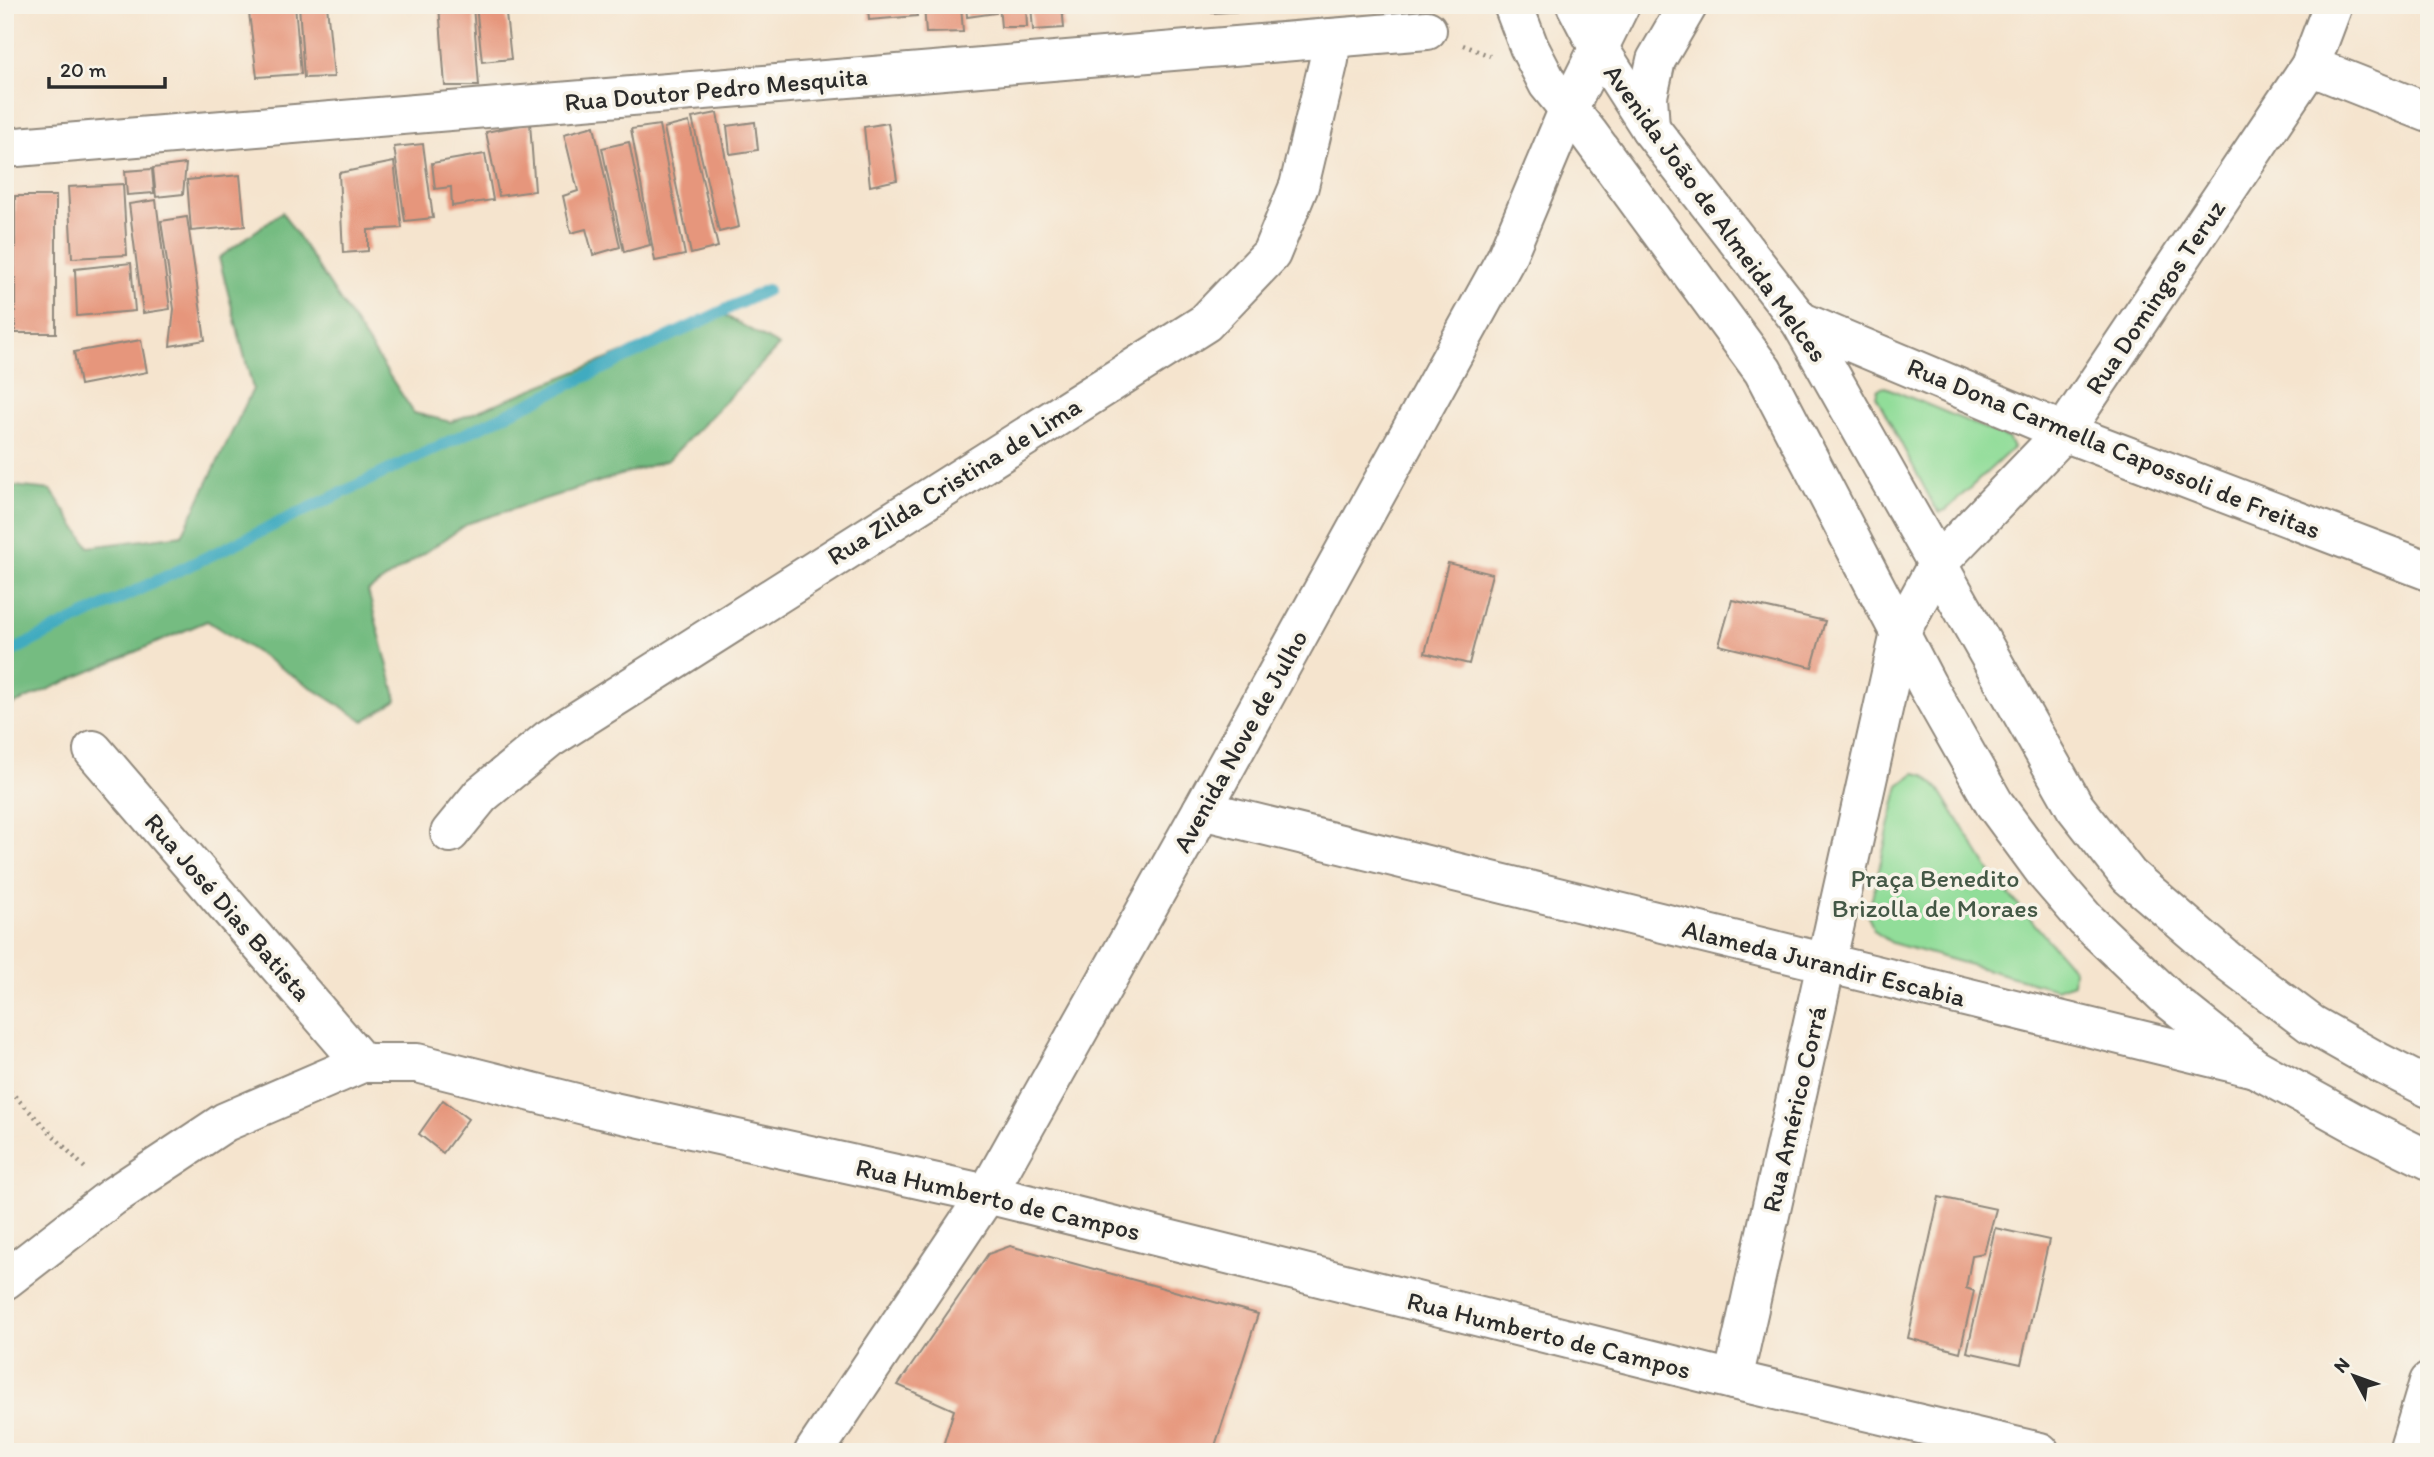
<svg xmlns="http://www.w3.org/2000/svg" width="2434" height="1457" viewBox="0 0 2434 1457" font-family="Itim,sans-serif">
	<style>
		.green { fill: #91dd99; stroke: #5e8462; stroke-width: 2 }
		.forest { fill: #74bc81; stroke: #507456; stroke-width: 2 }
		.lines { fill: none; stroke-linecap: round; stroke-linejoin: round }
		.stream { stroke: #40abc0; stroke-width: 12 }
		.building { fill: #e6967b }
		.minor-casing { stroke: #90887c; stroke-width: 42 }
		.major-casing { stroke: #90887c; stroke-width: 42 }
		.path { stroke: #90887c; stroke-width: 4.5; stroke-dasharray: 2 5; stroke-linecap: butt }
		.minor { stroke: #fff; stroke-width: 38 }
		.major { stroke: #fff; stroke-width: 38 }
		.labels { text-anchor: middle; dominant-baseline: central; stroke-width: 7; stroke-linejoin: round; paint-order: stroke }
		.street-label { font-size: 26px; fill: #2b2b2b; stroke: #f7f3e8 }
		.park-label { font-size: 26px; fill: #445846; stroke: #f7f3e8 }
	</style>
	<rect width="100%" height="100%" fill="#f7f3e8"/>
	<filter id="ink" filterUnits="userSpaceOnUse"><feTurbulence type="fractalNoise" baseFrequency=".0143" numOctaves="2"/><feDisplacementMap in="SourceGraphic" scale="14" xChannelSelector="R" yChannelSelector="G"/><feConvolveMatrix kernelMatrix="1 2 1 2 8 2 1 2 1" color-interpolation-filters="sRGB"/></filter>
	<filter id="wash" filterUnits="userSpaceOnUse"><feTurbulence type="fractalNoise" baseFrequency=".00686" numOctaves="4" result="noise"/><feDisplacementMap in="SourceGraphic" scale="28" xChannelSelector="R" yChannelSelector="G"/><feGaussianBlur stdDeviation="1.57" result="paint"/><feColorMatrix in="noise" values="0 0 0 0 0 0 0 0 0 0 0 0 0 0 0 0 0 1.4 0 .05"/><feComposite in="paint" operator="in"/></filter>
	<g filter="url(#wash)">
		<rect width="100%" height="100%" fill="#f5e4ce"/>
		<g class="green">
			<path d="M1885,387L2008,438L2013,448L1946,510L1940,512L1934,506L1876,396L1878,389Z"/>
			<path d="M1915,773L1924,775L1939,789L1991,873L2074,970L2073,983L2056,989L1892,943L1874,931L1868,915L1899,785Z"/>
		</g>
		<path class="forest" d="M282,212L414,413L451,422L721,313L779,346L668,460L469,523L368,591L397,700L364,721L207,621L5,708V485L51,490L89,547L182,535L253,389L219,258Z"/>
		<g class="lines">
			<path class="stream" d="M5,655L52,631L767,290"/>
		</g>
		<g id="blocks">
			<g class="building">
				<path d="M248,5H295L301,74L257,77Z"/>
				<path d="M299,5H327L334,77L304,78Z"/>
				<path d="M439,5H473L479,86H445Z"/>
				<path d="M476,5H505L511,59L482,62Z"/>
				<path d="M868,5H916L917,16L869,20Z"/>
				<path d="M924,5H961L963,32L926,33Z"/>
				<path d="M966,5H995L996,13L967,17Z"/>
				<path d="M999,5H1026L1027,27H1001Z"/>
				<path d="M1031,5H1062L1064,28L1033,30Z"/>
				<path d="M1211,5H1263L1264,10L1212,13Z"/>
				<path d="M1270,5H1298V7L1271,8Z"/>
				<path d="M717,113L739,227L719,232L692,118Z"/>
				<path d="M689,122L718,247L691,254L664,128Z"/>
				<path d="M755,122L758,150L730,154L727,126Z"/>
				<path d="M530,123L535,191L499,196L486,132Z"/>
				<path d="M888,123L897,180L870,186L864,127Z"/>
				<path d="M659,125L685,255L655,261L631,129Z"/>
				<path d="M594,126L620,247L593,255L586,229L571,233L563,196L578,191L564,134Z"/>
				<path d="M629,142L650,245L624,252L602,148Z"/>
				<path d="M423,144L433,218L405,221L394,147Z"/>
				<path d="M485,154L493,200L452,206L451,187L435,189L432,163Z"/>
				<path d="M394,162L402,228L368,230V251L343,253L339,173Z"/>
				<path d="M186,164L183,194L156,197L153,168Z"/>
				<path d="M152,169L154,193L127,195L125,171Z"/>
				<path d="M5,175H12L11,247H5Z"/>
				<path d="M240,175L245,226L191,231L187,180Z"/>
				<path d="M123,184L127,255L72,258L68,187Z"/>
				<rect x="15" y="196" width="41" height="137"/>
				<path d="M156,200L170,309L143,313L129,204Z"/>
				<path d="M187,217L205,340L170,346L174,309L161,221Z"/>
				<path d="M131,263L135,311L77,316L75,269Z"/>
				<path d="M5,314H8L10,336H5Z"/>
				<path d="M141,340L147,372L80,385L74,352Z"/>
				<path d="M1448,563L1492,574L1469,664L1425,653Z"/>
				<path d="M1732,600L1825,621L1812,667L1719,645Z"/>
				<path d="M443,1100L468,1119L443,1153L419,1134Z"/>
				<path d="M1939,1197L1996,1209L1984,1253L1972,1255L1966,1288L1974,1291L1960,1352L1908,1338Z"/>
				<path d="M1995,1228L2049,1240L2021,1364L1967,1352Z"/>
				<path d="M1010,1246L1258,1314L1213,1452H941L954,1410L898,1385L988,1254Z"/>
			</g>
		</g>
	</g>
	<g filter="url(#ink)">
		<use href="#blocks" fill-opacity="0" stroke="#90887c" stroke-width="2"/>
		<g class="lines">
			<defs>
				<g id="minor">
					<path d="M2310,66L2429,113"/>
					<path d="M1650,128L1648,96L1656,60L1688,5"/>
					<path d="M5,148L1427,30"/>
					<path d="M1800,321L2064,432L2429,571"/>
					<path d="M93,750L362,1063"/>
					<path d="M1202,810L2255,1068"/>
					<path d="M450,833L481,795L549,739L1205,323L1271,254L1299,186L1329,60L1331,38"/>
					<path d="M5,1280L112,1197L225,1122L362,1063H417L600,1109L987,1194L1733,1380L2040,1452"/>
					<path d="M1733,1380L1900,633L1938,563L2064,432L2310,66L2333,5"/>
					<path d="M814,1452L987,1194L1202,810L1506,258L1569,108L1620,5"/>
					<path d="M2408,1452L2429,1382"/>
				</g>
				<g id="major">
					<path d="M1513,5L1529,47L1548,84L1588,133L1763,371L1927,685L1994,803L2047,875L2085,919L2171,1001L2255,1068L2362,1127L2429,1160"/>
					<path d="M1576,5L1598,47L1650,128L1800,321L2075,807L2129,876L2229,962L2311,1024L2380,1063L2429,1088"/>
				</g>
			</defs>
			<use href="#minor" class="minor-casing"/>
			<use href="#major" class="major-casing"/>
			<g class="path">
				<path d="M1463,45L1490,56"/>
				<path d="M5,1086L85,1168"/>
			</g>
			<use href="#minor" class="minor"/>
			<use href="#major" class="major"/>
		</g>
	</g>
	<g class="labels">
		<g class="street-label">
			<text transform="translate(716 89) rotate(-5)">Rua Doutor Pedro Mesquita</text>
			<text transform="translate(1716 213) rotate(54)">Avenida João de Almeida Melces</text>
			<text transform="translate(2155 297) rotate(-56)">Rua Domingos Teruz</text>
			<text transform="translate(2114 448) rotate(22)">Rua Dona Carmella Capossoli de Freitas</text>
			<text transform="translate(954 481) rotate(-32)">Rua Zilda Cristina de Lima</text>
			<text transform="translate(1240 741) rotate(-61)">Avenida Nove de Julho</text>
			<text transform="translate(228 907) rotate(49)">Rua José Dias Batista</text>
			<text transform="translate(1824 963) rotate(14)">Alameda Jurandir Escabia</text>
			<text transform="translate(1794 1109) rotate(-77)">Rua Américo Corrá</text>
			<text transform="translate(998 1199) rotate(13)">Rua Humberto de Campos</text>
			<text transform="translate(1549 1335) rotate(14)">Rua Humberto de Campos</text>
		</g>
		<g class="park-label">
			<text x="1935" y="878">Praça Benedito<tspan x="1935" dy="30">Brizolla de Moraes</tspan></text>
		</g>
	</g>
	<rect width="2434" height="1457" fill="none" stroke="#f7f3e8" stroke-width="28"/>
	<g transform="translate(2354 1376) rotate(311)" stroke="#f7f3e8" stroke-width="5" paint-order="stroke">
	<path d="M0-5L12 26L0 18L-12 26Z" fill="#2b2b2b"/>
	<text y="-10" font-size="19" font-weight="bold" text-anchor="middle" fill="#2b2b2b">N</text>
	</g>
	<path d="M49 77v10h116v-10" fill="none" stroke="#2b2b2b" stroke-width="3.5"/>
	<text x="60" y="77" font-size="21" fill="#2b2b2b" stroke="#f7f3e8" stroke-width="5" paint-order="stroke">20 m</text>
</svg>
